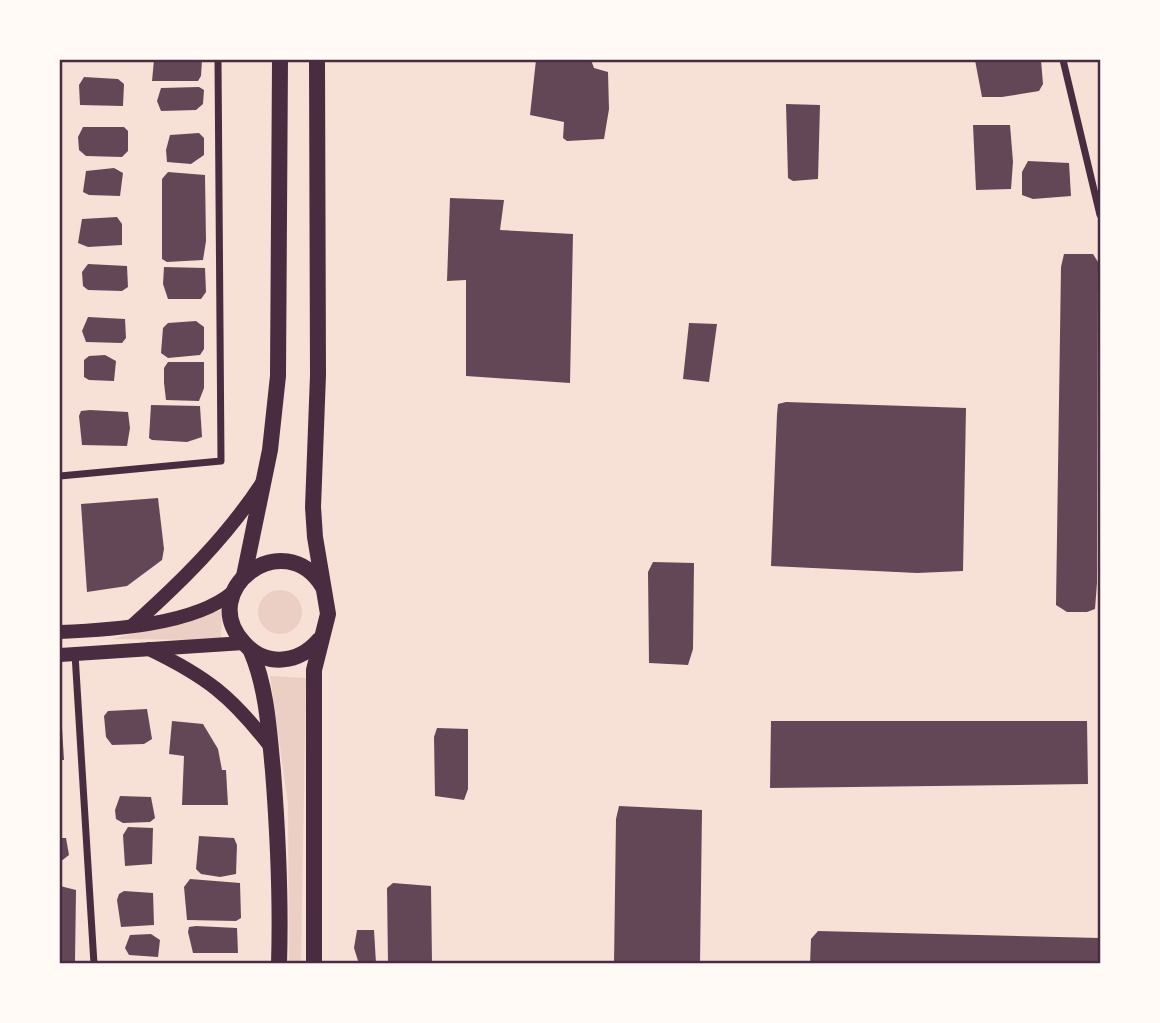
<svg xmlns="http://www.w3.org/2000/svg" width="1160" height="1023" viewBox="0 0 1160 1023" font-family="'Archivo Narrow',sans-serif">
	<style>
		.green { fill: #ebcfc5 }
		.building { fill: #644757 }
		.lines { fill: none; stroke-linecap: round; stroke-linejoin: round }
		.minor { stroke: #4a2c40; stroke-width: 7 }
		.secondary { stroke: #4a2c40; stroke-width: 14 }
		.primary { stroke: #4a2c40; stroke-width: 16 }
		.neatline { fill: none; stroke: #4a2c40; stroke-width: 2.5 }
	</style>
	<rect width="100%" height="100%" fill="#f7e1d7"/>
	<g class="green">
		<circle cx="280" cy="612" r="22"/>
		<path d="M222,610L221,640L112,639Z"/>
		<path d="M270,676L306,678L301,963H289L288,804Z"/>
	</g>
	<g class="building">
		<path d="M154,60H202L201,76L198,81H152Z"/>
		<path d="M536,60H591L594,68L608,72L609,109L604,139L567,141L563,138L564,122L530,115Z"/>
		<path d="M975,60H1041L1043,84L1039,91L1002,97H982Z"/>
		<path d="M84,77L118,79L124,84L123,106L80,105L79,85Z"/>
		<path d="M199,87L204,90L203,104L196,110L161,111L157,101L161,88Z"/>
		<path d="M786,104L820,105L818,179L793,181L788,178Z"/>
		<path d="M973,125H1010L1013,162L1011,189L976,190Z"/>
		<path d="M83,127H124L128,131V151L122,157L86,156L79,150L78,137Z"/>
		<path d="M199,133L204,138V155L191,164L167,162L166,150L170,135Z"/>
		<path d="M1028,161L1069,163L1071,196L1033,199L1022,195V172Z"/>
		<path d="M114,168L123,173L120,196L89,195L83,192L86,171Z"/>
		<path d="M168,172L205,175L206,241L203,260L167,262L162,259V179Z"/>
		<path d="M450,198L504,200L500,230L573,234L570,383L466,376V280L447,281Z"/>
		<path d="M117,217L122,224V245L88,247L78,243L82,219Z"/>
		<path d="M1064,254H1093L1098,262L1097,583L1095,609L1087,612H1067L1056,605L1061,267Z"/>
		<path d="M88,264L127,266L128,287L122,291L88,290L83,286L82,272Z"/>
		<path d="M164,267L205,268L206,292L201,299H168L163,284Z"/>
		<path d="M88,317L125,319L126,338L122,343L86,342L82,331Z"/>
		<path d="M196,321L204,327V349L200,355L168,358L161,353L163,328L168,323Z"/>
		<path d="M689,323L717,324L709,382L683,379Z"/>
		<path d="M105,355L116,361L114,381L89,380L84,377V360L89,356Z"/>
		<path d="M168,362H204V388L199,401L166,400L164,383V368Z"/>
		<path d="M786,402L966,408L963,571L917,573L771,566L777,414L778,404Z"/>
		<path d="M151,405L200,406L202,437L187,442L152,440L149,438Z"/>
		<path d="M90,410L128,412L130,428L127,446L82,445L79,416L81,411Z"/>
		<path d="M158,498L164,549L162,560L127,586L87,592L81,504Z"/>
		<path d="M653,562L694,563L693,649L688,665L649,663L648,572Z"/>
		<path d="M60,695L64,760H60Z"/>
		<path d="M147,709L152,739L144,744L112,745L106,737L104,716L108,711Z"/>
		<path d="M172,721L203,724L218,749L222,770H226L228,805H182L184,756L169,754Z"/>
		<path d="M771,721H1087L1088,784L770,788Z"/>
		<path d="M437,728L468,729V789L464,800L435,796L434,737Z"/>
		<path d="M120,796L151,797L155,818L150,822L123,823L116,819L115,810Z"/>
		<path d="M619,806L702,810L700,964H614L616,819Z"/>
		<path d="M128,827L153,828L152,864L125,866L123,835Z"/>
		<path d="M199,836L234,838L237,845L236,874L220,877L201,874L196,869Z"/>
		<path d="M60,838H66L69,855L60,862Z"/>
		<path d="M190,879L240,883L241,918L236,921L187,920L184,887Z"/>
		<path d="M393,883L431,886L432,964H388L387,888Z"/>
		<path d="M60,886L76,890L75,961L60,962Z"/>
		<path d="M124,891L153,893L154,925L121,927L117,900L119,894Z"/>
		<path d="M196,926L237,928L238,953H193L188,932L189,927Z"/>
		<path d="M357,930H374L376,963L359,964L354,948Z"/>
		<path d="M818,931L1100,938V964H810L811,939Z"/>
		<path d="M151,934L160,940L158,957L129,955L125,948L130,935Z"/>
	</g>
	<g class="lines">
		<g class="minor">
			<path d="M1063,60L1100,215"/>
			<path d="M60,476L221,461L218,60"/>
			<path d="M75,654L94,964"/>
		</g>
		<g class="secondary">
			<path d="M132,626C181,582 226,538 262,483"/>
			<path d="M60,632C109,630 195,625 233,592"/>
			<path d="M149,649C207,677 231,696 270,746"/>
			<path d="M60,655L244,643"/>
		</g>
		<g class="primary">
			<path d="M244,576L270,450L278,376L280,60"/>
			<path d="M319,640C307,654 290,662 271,659C259,657 251,651 244,643C195,591 284,523 323,587"/>
			<path d="M251,651C267,688 269,731 273,771C278,835 281,899 279,964"/>
			<path d="M314,964V670L328,614L315,537L313,507L318,375L317,60"/>
		</g>
	</g>
	<rect width="1160" height="1023" fill="none" stroke="#fffaf5" stroke-width="122"/>
	<rect x="61" y="61" width="1038" height="901" class="neatline"/>
</svg>
